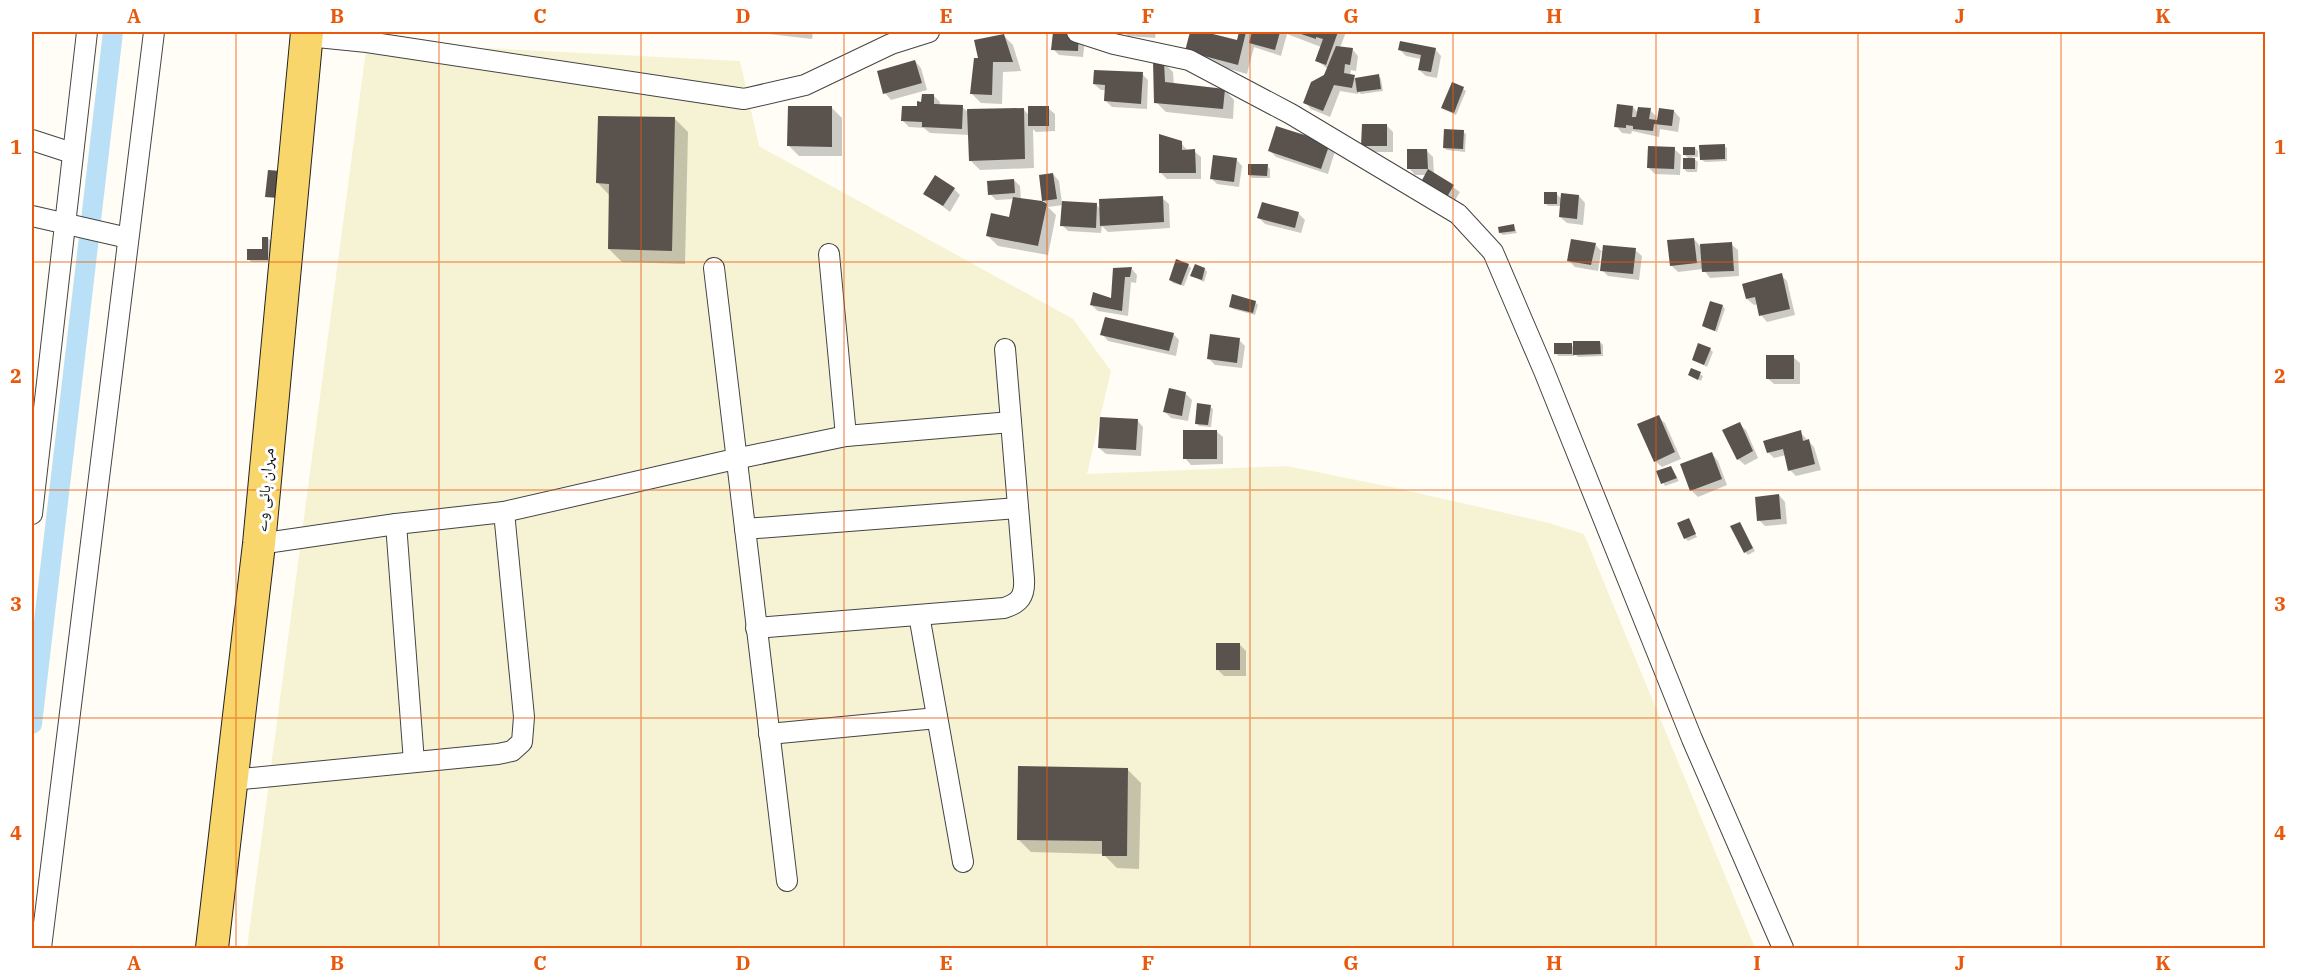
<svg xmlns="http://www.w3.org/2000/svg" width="2297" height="980" viewBox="0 0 2297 980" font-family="'IBM Plex Serif','Noto Naskh Arabic',serif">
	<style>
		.farmland { fill: #f6f3d4 }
		.shadow { fill: #0003 }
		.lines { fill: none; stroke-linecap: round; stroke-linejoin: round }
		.canal { stroke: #b9e0f7; stroke-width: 20 }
		.building { fill: #5a524d }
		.minor-casing { stroke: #444; stroke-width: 22 }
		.primary-casing { stroke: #222; stroke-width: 34 }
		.minor { stroke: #fff; stroke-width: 20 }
		.primary { stroke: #f9d66b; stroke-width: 32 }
		.grid { fill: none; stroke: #e8590c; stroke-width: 1.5; stroke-opacity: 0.55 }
		.labels { text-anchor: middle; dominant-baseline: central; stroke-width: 6; stroke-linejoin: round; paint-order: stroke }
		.street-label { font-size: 16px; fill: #111; stroke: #fff }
		.neatline { fill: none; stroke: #e8590c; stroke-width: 2 }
		.grid-label { font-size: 20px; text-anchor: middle; font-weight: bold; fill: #e8590c }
	</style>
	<rect width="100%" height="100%" fill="#fffdf5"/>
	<path class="farmland" d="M367,42L740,61L759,146L1073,319L1111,371L1087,474L1287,466L1396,488L1549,523L1584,534L1755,948H247Z"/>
	<g class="shadow">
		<path d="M758,32H813L812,39L760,33Z"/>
		<path d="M1054,32L1078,33L1085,39L1083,57L1059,55L1053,49Z"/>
		<path d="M1124,32H1156L1155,38L1128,36Z"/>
		<path d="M1192,32H1199L1238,42L1241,32H1346L1340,48L1352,49L1358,56L1356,71L1351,70L1350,76L1357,79L1379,76L1381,79L1383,91L1361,94L1359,92L1358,94L1340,91L1330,117L1311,109L1305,102L1328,69L1316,60L1321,47L1287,34L1281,56L1254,47L1247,74L1197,60L1187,51Z"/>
		<path d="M1003,35L1013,45L1021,71L1003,72L1002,104L981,103L971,93L980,60Z"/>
		<path d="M1435,49L1441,56L1437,78L1426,76L1419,70L1421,59L1406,56L1400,50Z"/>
		<path d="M915,61L921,68L927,90L891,100L885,93Z"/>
		<path d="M1163,62L1173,72L1174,85L1225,90L1234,100L1233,119L1166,112L1156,102Z"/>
		<path d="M1142,74L1148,80L1147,109L1112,107L1106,101V90H1101L1094,84Z"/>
		<path d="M1463,89L1466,91L1456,115L1445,110L1443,108Z"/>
		<path d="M934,96L940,102V106L962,107L969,113L1023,109L1030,116L1048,108L1055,114V131L1036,132L1033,129L1034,168L980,170L970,160L969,135L930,133L924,128L909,127L902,120Z"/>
		<path d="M1633,107L1638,113L1650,110L1656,116V121L1674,111L1680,118L1678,132L1660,129L1659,137L1632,131L1631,134L1622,133L1616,126Z"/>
		<path d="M832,108L842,118V156H799L789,146Z"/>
		<path d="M675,119L688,132L685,264L622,262L609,249L610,196L598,183Z"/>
		<path d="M1386,125L1393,132V152H1369L1363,145Z"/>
		<path d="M1463,132L1466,134L1465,152L1447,150L1444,148Z"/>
		<path d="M1181,143L1188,151H1194L1201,157V179H1167L1161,173Z"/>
		<path d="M1329,145L1335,151L1328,174L1276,157L1270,151Z"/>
		<path d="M1724,146L1727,148V161L1705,162L1702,160Z"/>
		<path d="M1695,148L1698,151V157H1692L1698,162L1697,172H1687L1684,169L1690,160L1684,154Z"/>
		<path d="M1674,149L1681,155L1680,175L1655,174L1649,168Z"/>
		<path d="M1426,150L1433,157L1434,174L1460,192L1454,202L1429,188L1426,175H1415L1409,168Z"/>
		<path d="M1236,159L1242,166L1239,187L1217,184L1211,178Z"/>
		<path d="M1267,166L1270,169V178H1252L1249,175Z"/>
		<path d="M1053,174L1059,181L1062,203L1096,205L1101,209L1162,198L1169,204L1170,228L1108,232L1102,226L1101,233L1068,231L1062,225L1063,205L1048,207L1056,215L1048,255L998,246L988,236L1010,219L1014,199L996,200L990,194L1014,180L1020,186L1021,200L1044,203L1041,176Z"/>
		<path d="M954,189L960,195L950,212L925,193Z"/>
		<path d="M1556,194L1562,199L1579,196L1585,203L1583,225L1567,223L1560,217L1561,206H1548L1545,203Z"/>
		<path d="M1298,213L1305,220L1301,233L1265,224L1259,218Z"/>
		<path d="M1514,226L1517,233L1503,235L1500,233Z"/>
		<path d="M268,238L271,241L270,262H251L249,259L263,251Z"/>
		<path d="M1694,239L1700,246L1731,244L1738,250L1739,276L1710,278L1703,269L1678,272L1671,265Z"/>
		<path d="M1595,244L1603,253L1601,252L1598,271L1575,267L1569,261Z"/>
		<path d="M1635,250L1642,256L1639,280L1608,276L1602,270Z"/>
		<path d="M1188,265L1191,268L1184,286L1173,283L1170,280Z"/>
		<path d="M1131,268L1137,275L1136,283L1131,282L1128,316L1098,311L1091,305L1113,300L1114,269Z"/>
		<path d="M1205,269L1207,272L1204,282L1192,276Z"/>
		<path d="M1781,275L1787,281L1795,315L1767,322L1761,315L1758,304L1754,305L1747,299Z"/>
		<path d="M1255,302L1258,305L1255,315L1233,309L1230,306Z"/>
		<path d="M1723,306L1725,309L1717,332L1706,328L1703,326Z"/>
		<path d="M1102,334H1173L1179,340L1176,356L1108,341Z"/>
		<path d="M1239,340L1245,346L1242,368L1215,365L1209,359Z"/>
		<path d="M1600,342L1603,345V356L1578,357L1574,353V356H1558L1556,353L1571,345L1575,348Z"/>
		<path d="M1710,349L1713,352L1707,367L1694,360Z"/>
		<path d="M1793,357L1800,363V384H1774L1767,378Z"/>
		<path d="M1692,370L1703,376L1701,381L1690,375Z"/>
		<path d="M1186,394L1192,400L1188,421L1171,418L1165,412Z"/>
		<path d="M1210,407L1213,409L1211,427L1199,426L1197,423Z"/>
		<path d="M1658,417L1665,423L1681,459L1662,467L1655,461Z"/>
		<path d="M1137,420L1143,427L1141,456L1106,454L1099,448Z"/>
		<path d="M1739,424L1746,430L1758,458L1745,465L1738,459Z"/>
		<path d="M1216,431L1223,437V464L1191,465L1185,458Z"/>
		<path d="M1800,432L1814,447L1821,470L1796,476L1790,470L1786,455L1774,458L1768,452Z"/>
		<path d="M1712,454L1718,461L1727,485L1698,497L1691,490Z"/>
		<path d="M1673,471L1679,481L1665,486L1658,472Z"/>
		<path d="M1779,495L1785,502L1787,524L1765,526L1759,520Z"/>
		<path d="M1688,520L1697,537L1688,541L1685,538Z"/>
		<path d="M1739,524L1755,551L1748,555L1745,552Z"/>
		<path d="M1239,644L1246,651V676H1224L1217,669Z"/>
		<path d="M1128,770L1141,783L1139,869L1117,868L1103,854L1031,852L1018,839Z"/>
	</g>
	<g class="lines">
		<path class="canal" d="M32,724L113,32"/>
	</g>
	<g class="building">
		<path d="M1053,32H1079L1078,51L1051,50Z"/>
		<path d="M1190,32H1205L1237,40L1239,32H1246L1238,65L1185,51Z"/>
		<path d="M1252,32H1280L1275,50L1249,43Z"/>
		<path d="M1295,32H1338L1326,65L1315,61L1323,39L1316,37V39Z"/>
		<path d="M1004,34L1013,62H993L992,95L970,94L974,58H978L974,40Z"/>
		<path d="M1400,41L1436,48L1431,72L1418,70L1421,55L1398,50Z"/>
		<path d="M1336,46L1353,48L1350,65L1345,64L1344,73L1355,75L1352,88L1334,85L1323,111L1303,103L1311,82L1324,75Z"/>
		<path d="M915,60L922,83L883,94L877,71Z"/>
		<path d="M1153,60L1164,61L1165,82L1225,89L1223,109L1154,103Z"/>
		<path d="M1094,70L1143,72L1141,104L1104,101L1105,85L1093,84Z"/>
		<path d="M1379,74L1381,89L1357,92L1355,78Z"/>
		<path d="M1452,82L1464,87L1454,113L1441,108Z"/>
		<path d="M922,94H934V104L963,105L962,129L922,127V122L901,121L902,106H917V101L921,102Z"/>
		<path d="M1617,104L1633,106L1632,117H1636L1638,107L1651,108L1649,119L1657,120L1659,108L1674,110L1672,126L1654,124L1653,131L1633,129V126L1626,125V128L1614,127Z"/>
		<path d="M788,106H832V147L787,146Z"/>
		<rect x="1028" y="106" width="21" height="20"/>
		<path d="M1024,108L1025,159L969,161L967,109Z"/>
		<path d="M598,116L675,117L672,251L608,249L609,184L596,183Z"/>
		<path d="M1362,124H1387V146H1361Z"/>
		<path d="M1276,126L1330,143L1321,169L1268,151Z"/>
		<path d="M1444,129L1464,130L1463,149L1443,148Z"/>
		<path d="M1159,134L1182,141V150L1195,149L1196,173H1159Z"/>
		<path d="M1725,144V159L1700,160L1699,145Z"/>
		<path d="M1648,146L1675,147L1674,169L1647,168Z"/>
		<rect x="1683" y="147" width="12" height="8"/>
		<path d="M1407,149H1427L1428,169H1407Z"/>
		<path d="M1213,155L1237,158L1234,182L1210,179Z"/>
		<rect x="1683" y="158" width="12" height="11"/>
		<path d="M1248,164H1268L1267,176L1248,175Z"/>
		<path d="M1428,169L1454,185L1447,197L1421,182Z"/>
		<path d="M268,170L281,171L279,198L265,197Z"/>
		<path d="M1053,173L1057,199L1042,201L1039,175Z"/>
		<path d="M935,175L955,188L943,206L923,194Z"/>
		<path d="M1014,179L1015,193L988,195L987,181Z"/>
		<rect x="1544" y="192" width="13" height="12"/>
		<path d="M1561,193L1579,195L1577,219L1559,217Z"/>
		<path d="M1163,196L1164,222L1100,226L1099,199Z"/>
		<path d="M1013,197L1042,201L1047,204L1038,246L986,236L991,213L1009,217Z"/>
		<path d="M1062,201L1097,203L1096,228L1060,226Z"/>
		<path d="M1262,202L1299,212L1295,228L1257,218Z"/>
		<path d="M1514,224L1515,231L1499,233L1498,227Z"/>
		<path d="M262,237H268V260H247V249H262Z"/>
		<path d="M1694,238L1697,263L1670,266L1667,240Z"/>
		<path d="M1571,239L1596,243L1591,265L1567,261Z"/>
		<path d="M1732,242L1734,271L1702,272L1700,244Z"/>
		<path d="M1603,245L1636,248L1633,274L1600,271Z"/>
		<path d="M1176,259L1189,264L1181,285L1169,280Z"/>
		<path d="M1195,264L1205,268L1202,280L1190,276Z"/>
		<path d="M1132,267L1130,277H1125L1122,311L1090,305L1093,292L1111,298L1113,268Z"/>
		<path d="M1782,273L1790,309L1759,316L1755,297L1746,299L1742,284Z"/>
		<path d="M1232,294L1256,301L1253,313L1229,307Z"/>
		<path d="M1710,301L1723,305L1715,331L1702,326Z"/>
		<path d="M1105,317L1174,333L1169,351L1100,335Z"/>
		<path d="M1210,334L1240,338L1237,363L1207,359Z"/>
		<path d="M1573,341H1600L1601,354L1573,355Z"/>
		<rect x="1554" y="343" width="18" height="11"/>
		<path d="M1698,343L1711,348L1704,365L1692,360Z"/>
		<rect x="1766" y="355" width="28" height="24"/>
		<path d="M1691,368L1701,372L1698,380L1688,375Z"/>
		<path d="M1169,388L1186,392L1182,416L1163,412Z"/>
		<path d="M1197,403L1211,405L1208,425L1195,424Z"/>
		<path d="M1659,415L1675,452L1654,462L1637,424Z"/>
		<path d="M1100,417L1138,419L1136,450L1098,448Z"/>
		<path d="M1740,422L1753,451L1737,460L1722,430Z"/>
		<rect x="1183" y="430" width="34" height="29"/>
		<path d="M1801,430L1803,441L1809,439L1815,464L1788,471L1783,449L1767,453L1763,441Z"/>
		<path d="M1712,452L1722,479L1690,491L1680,464Z"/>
		<path d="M1671,466L1677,478L1661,484L1656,471Z"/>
		<path d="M1779,494L1781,519L1757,521L1755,497Z"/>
		<path d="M1689,518L1696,534L1684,539L1677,523Z"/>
		<path d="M1740,522L1753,548L1744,553L1730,526Z"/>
		<rect x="1216" y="643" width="24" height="27"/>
		<path d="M1018,766L1128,768L1127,856H1102V841L1017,840Z"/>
	</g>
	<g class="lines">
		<defs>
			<g id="minor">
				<path d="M1077,32L1114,44L1189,60L1291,114L1458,214L1493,252L1544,371L1692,739L1783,948"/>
				<path d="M307,36L367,42L744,99L805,85L891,44L929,32"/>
				<path d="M32,140L72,153"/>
				<path d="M32,216L128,238"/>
				<path d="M829,254L846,436"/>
				<path d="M714,268L787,881"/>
				<path d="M32,514L87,32"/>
				<path d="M396,524L414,762"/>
				<path d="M745,529L1018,508"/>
				<path d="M259,544L396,524L504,512L735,459L846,436L1011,422"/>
				<path d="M919,615L963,862"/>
				<path d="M756,628L1004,608C1020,603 1025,596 1024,579L1005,349"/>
				<path d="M769,734L937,718"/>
				<path d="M232,780L498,754L512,751L522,742L524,717L504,512"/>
				<path d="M41,948L154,32"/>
			</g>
			<path id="primary" d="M212,948L259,544L307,32"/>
		</defs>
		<use href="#minor" class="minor-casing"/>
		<use href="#primary" class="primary-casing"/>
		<use href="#minor" class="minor"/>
		<use href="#primary" class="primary"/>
	</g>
	<path class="grid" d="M236,32V948M439,32V948M641,32V948M844,32V948M1047,32V948M1250,32V948M1453,32V948M1656,32V948M1858,32V948M2061,32V948M32,262H2266M32,490H2266M32,718H2266"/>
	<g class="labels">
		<g class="street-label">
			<text transform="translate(264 490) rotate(-85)">مہران ہائی وے</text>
		</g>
	</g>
	<rect width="2297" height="980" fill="none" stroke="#ffffff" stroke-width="66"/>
	<rect x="33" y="33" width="2231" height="914" class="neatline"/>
	<g class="grid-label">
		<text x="134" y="23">A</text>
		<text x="337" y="23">B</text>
		<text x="540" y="23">C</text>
		<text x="743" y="23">D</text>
		<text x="946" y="23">E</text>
		<text x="1148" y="23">F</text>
		<text x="1351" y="23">G</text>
		<text x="1554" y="23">H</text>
		<text x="1757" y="23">I</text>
		<text x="1960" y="23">J</text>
		<text x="2163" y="23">K</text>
		<text x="16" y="154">1</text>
		<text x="2280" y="154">1</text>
		<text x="16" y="383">2</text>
		<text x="2280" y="383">2</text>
		<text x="16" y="611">3</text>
		<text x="2280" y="611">3</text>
		<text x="16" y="840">4</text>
		<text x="2280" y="840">4</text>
		<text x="134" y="970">A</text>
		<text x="337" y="970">B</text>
		<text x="540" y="970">C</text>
		<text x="743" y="970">D</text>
		<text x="946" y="970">E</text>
		<text x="1148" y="970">F</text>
		<text x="1351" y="970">G</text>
		<text x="1554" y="970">H</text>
		<text x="1757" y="970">I</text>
		<text x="1960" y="970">J</text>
		<text x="2163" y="970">K</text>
	</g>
</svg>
